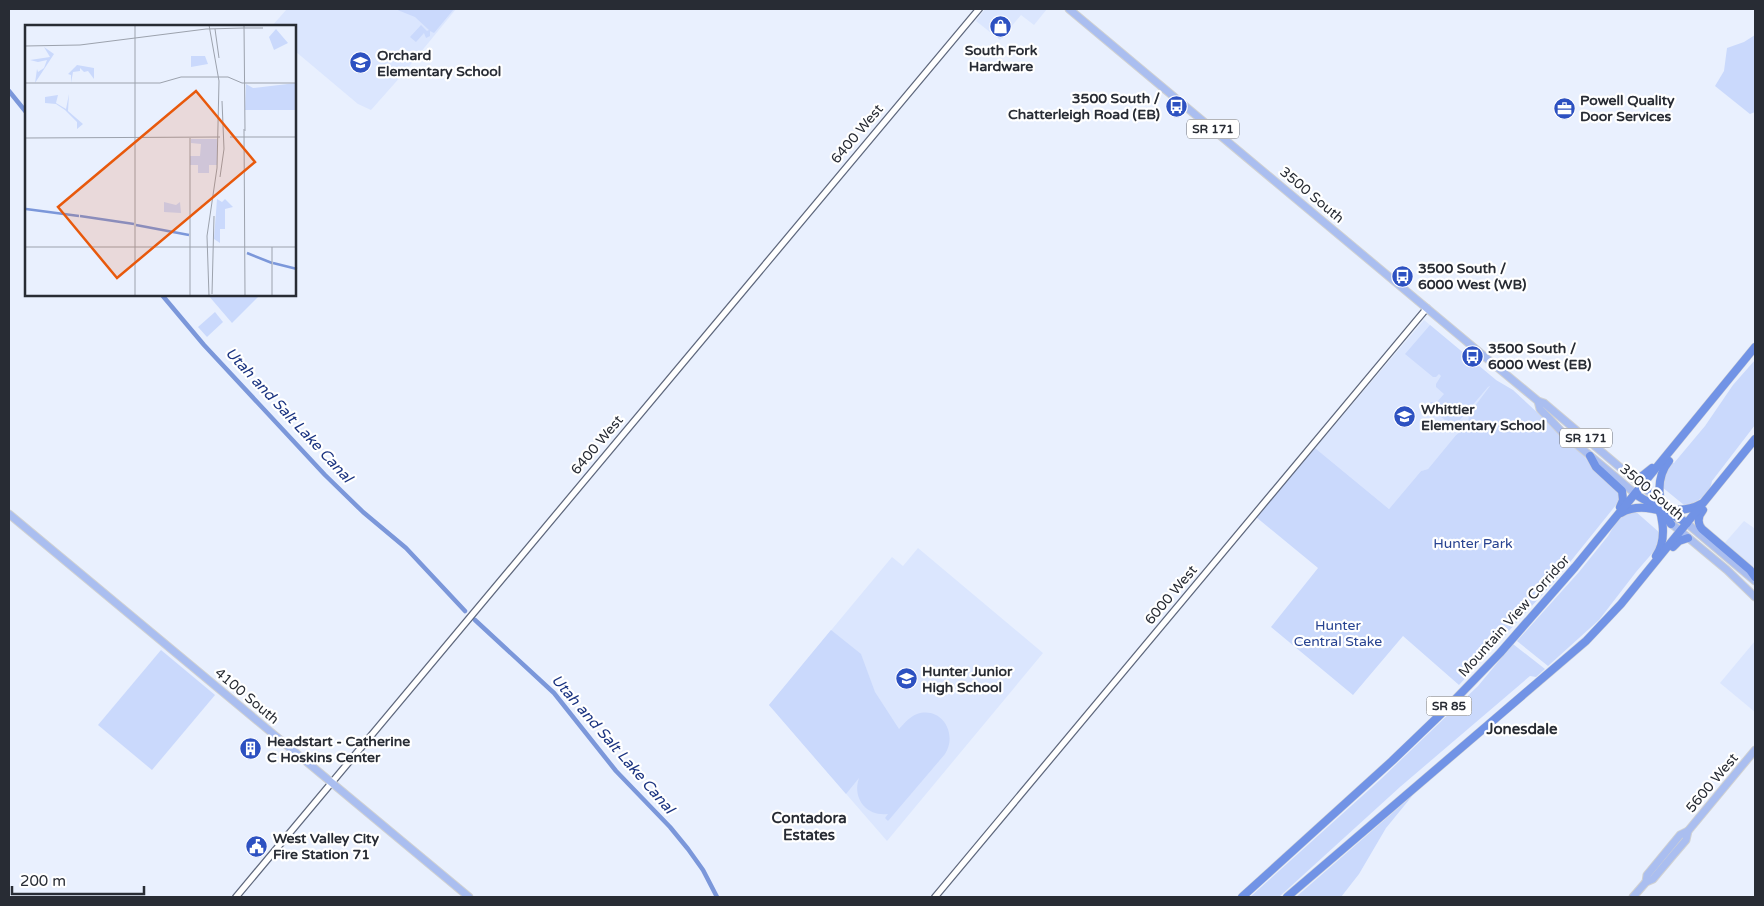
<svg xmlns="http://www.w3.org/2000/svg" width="1764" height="906" viewBox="0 0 1764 906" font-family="'Varela Round',sans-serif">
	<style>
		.built { fill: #dbe6fe }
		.green { fill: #cad9fc }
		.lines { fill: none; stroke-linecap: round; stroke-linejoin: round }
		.canal { stroke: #7b97da; stroke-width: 4.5 }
		.minor-casing { stroke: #5f687d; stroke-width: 8 }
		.major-casing { stroke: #d0d1d2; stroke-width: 9 }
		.highway-casing { stroke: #d0d1d2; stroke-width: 9 }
		.minor { stroke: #fff; stroke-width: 5.5 }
		.major { stroke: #aabef0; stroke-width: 7 }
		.highway { stroke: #7193e6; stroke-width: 8 }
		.labels { text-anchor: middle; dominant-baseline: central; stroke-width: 4.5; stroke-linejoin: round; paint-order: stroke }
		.shield { fill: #fff; stroke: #686b71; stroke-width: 1 }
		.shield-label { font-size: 12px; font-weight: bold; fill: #282c34 }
		.poi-label { font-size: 14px; font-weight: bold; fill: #282c34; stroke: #fff; text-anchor: start }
		.street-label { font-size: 14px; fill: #282c34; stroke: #fff }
		.park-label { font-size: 14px; fill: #274391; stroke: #fff }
		.water-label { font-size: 15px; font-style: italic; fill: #1b3481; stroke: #fff }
		.neighbourhood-label { font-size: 15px; font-weight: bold; fill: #282c34; stroke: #fff }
		.inset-river { fill: none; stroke: #7b97da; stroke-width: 2.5 }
		.inset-road { fill: none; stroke: #9ca2ad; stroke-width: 1 }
		.view { fill: #e8590c; fill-opacity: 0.15; stroke: #e8590c; stroke-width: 2.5 }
		.inset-edge { fill: none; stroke: #282c34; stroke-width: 2.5 }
	</style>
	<rect width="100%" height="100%" fill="#e9f0fe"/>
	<g class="built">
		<path d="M287,9H456L402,75L371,110L358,104L295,51V26H272Z"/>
		<path d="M985,9H1047L1034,25L1021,15L1000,40L976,21Z"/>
		<path d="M1424,320L1496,380L1468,421V426L1456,435L1428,469L1421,471L1389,509L1315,448Z"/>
		<path d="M1744,521L1754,528L1755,527V572L1723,545Z"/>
		<path d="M918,548L1043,653L887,841L769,705L892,557L903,566Z"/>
		<path d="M1755,641V712L1720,683Z"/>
	</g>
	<g class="green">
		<path d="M395,9H454L434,33L430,31V36L426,38L424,33L416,42L410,37L421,25L427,31L429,30L415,17Z"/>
		<path d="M1755,35V112L1750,114L1715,86L1724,71L1727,48L1744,42Z"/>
		<path d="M208,295H260L232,323Z"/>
		<path d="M215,312L223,322L207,337L198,327Z"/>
		<path d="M1430,325L1496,380L1513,390L1579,451L1590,463L1618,488L1620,500L1554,582L1459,685L1403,636L1353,695L1271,627L1318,568L1256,517L1315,448L1389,509L1421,471L1428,469L1456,435L1468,426L1469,414L1490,386L1488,387L1454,427L1427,406L1431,402H1437L1444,394L1436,387V384L1441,376L1439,374L1436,377H1433L1405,354Z"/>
		<path d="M1755,360V425L1712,481C1710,494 1697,504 1684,505L1662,487L1670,463H1674L1705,426L1733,385Z"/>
		<path d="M1635,511L1660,533L1655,550L1636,572L1599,620L1548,666L1517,641L1579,572L1608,536L1617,521L1622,516Z"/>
		<path d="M831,630L861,654L875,692L899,729C904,724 909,717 917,714C942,706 958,734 945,754L888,821L885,818L888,814C866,817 852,798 859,778L846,794L769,705Z"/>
		<path d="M1513,644L1545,669L1536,677L1530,676L1400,787L1279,897H1250L1381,779L1478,686Z"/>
		<path d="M161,650L215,695L152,770L98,725Z"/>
		<path d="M1413,795L1386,828L1359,874L1341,897H1296Z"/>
	</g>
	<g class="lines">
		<g class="canal">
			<path d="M9,91L26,112"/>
			<path d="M162,295L204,345L325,475L363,512L406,548L465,611"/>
			<path d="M475,620L554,693L616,771L670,827L688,849L703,870L717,897"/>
		</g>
		<defs>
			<g id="minor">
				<path d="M236,897L979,9"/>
				<path d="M935,897L1427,308"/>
			</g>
			<g id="major">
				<path d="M1069,9L1509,377L1538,401L1544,403L1655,497"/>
				<path d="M1538,401L1540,409L1562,432L1638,496"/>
				<path d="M9,514L469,897"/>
				<path d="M1667,520L1727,570L1755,597"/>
				<path d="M1683,520L1755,581"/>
				<path d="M1646,882L1647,875L1680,835L1688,831"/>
				<path d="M1633,897L1646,882L1653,879L1674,854L1686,840L1688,831L1755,750"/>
			</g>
			<g id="highway">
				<path d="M1590,456L1596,467L1622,491L1623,500L1620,507"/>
				<path d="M1669,461C1655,478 1657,506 1671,524"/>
				<path d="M1632,477L1642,476L1652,468"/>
				<path d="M1635,494C1654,507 1680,516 1701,504"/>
				<path d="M1652,494C1663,512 1668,538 1656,556"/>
				<path d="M1703,510C1698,516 1697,523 1702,529L1750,570L1755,577"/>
				<path d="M1621,513C1642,501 1668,512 1687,523"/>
				<path d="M1673,547L1679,541L1688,538"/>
				<path d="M1242,897L1392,761L1442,713L1500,653L1575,567L1755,347"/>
				<path d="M1287,897L1586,641L1621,604L1755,439"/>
			</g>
		</defs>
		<use href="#minor" class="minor-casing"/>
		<use href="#major" class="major-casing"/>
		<use href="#highway" class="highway-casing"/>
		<use href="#minor" class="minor"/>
		<use href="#major" class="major"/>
		<use href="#highway" class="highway"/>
	</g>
	<defs>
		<symbol id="shop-disc" viewBox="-11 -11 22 22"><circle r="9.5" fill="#2d51c1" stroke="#fff"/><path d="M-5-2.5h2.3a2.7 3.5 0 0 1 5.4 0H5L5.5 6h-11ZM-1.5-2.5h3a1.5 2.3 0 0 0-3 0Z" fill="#fff"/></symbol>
		<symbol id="school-disc" viewBox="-11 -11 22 22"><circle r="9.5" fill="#2d51c1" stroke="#fff"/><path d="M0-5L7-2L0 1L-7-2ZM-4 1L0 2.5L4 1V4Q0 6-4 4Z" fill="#fff"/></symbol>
		<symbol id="bus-disc" viewBox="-11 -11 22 22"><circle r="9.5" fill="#2d51c1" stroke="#fff"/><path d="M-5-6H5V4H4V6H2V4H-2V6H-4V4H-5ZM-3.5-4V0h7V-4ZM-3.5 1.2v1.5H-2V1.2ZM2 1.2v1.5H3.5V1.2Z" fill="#fff"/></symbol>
		<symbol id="office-disc" viewBox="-11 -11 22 22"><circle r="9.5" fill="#2d51c1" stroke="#fff"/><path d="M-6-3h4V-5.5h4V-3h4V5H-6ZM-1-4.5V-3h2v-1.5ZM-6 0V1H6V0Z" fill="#fff"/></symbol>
		<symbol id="building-disc" viewBox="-11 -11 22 22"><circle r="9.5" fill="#2d51c1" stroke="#fff"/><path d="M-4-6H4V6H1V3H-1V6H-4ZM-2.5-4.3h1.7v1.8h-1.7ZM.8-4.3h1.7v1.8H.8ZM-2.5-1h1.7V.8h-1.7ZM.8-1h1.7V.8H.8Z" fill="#fff"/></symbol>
		<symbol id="civic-disc" viewBox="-11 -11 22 22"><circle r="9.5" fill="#2d51c1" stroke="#fff"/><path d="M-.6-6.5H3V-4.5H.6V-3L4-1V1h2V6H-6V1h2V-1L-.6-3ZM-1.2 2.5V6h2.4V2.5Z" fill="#fff"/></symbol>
	</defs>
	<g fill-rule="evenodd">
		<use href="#shop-disc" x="988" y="14" width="25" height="25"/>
		<use href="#school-disc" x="348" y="50" width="25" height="25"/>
		<use href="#bus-disc" x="1164" y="94" width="25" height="25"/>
		<use href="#office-disc" x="1552" y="96" width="25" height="25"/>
		<use href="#bus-disc" x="1390" y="264" width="25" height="25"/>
		<use href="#bus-disc" x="1460" y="344" width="25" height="25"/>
		<use href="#school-disc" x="1392" y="404" width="25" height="25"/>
		<use href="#school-disc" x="894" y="666" width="25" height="25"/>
		<use href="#building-disc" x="238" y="736" width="25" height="25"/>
		<use href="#civic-disc" x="244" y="834" width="25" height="25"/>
	</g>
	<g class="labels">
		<g class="shield">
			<rect x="1187" y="119.5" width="52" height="19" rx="4"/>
			<rect x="1560" y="428.5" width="52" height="19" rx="4"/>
			<rect x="1426.5" y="696.5" width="45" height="19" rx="4"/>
		</g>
		<g class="shield-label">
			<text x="1213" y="129">SR 171</text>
			<text x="1586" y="438">SR 171</text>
			<text x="1449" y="706">SR 85</text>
		</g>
		<g class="poi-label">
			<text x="1001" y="50" text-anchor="middle">South Fork<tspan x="1001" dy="16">Hardware</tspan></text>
			<text x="377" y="55">Orchard<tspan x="377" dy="16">Elementary School</tspan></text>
			<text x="1160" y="98" text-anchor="end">3500 South /<tspan x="1160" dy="16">Chatterleigh Road (EB)</tspan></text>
			<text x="1580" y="100">Powell Quality<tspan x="1580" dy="16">Door Services</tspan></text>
			<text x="1418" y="268">3500 South /<tspan x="1418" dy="16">6000 West (WB)</tspan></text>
			<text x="1488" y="348">3500 South /<tspan x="1488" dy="16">6000 West (EB)</tspan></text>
			<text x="1421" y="409">Whittier<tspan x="1421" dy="16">Elementary School</tspan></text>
			<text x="922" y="671">Hunter Junior<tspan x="922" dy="16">High School</tspan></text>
			<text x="267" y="741">Headstart - Catherine<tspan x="267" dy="16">C Hoskins Center</tspan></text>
			<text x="273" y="838">West Valley City<tspan x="273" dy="16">Fire Station 71</tspan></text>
		</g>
		<g class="street-label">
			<text transform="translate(857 134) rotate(-50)">6400 West</text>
			<text transform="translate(1312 195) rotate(40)">3500 South</text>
			<text transform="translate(597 445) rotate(-50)">6400 West</text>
			<text transform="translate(1652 492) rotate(40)">3500 South</text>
			<text transform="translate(1171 595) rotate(-50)">6000 West</text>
			<text transform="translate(1514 616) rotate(-48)">Mountain View Corridor</text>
			<text transform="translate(247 696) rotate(40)">4100 South</text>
			<text transform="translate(1712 783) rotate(-50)">5600 West</text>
		</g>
		<g class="park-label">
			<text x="1473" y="543">Hunter Park</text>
			<text x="1338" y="625">Hunter<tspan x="1338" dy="16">Central Stake</tspan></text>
		</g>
		<g class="water-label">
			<text transform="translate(289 415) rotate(47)">Utah and Salt Lake Canal</text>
			<text transform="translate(613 744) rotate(49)">Utah and Salt Lake Canal</text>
		</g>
		<g class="neighbourhood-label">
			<text x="1522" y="729">Jonesdale</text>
			<text x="809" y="818">Contadora<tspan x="809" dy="17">Estates</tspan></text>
		</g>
	</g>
	<g transform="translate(25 25)">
		<rect width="271" height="271" fill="#e9f0fe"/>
		<path d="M251,4L263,18L249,25L244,12ZM19,22L29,29L10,58L12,44L13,47L19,43L22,35L13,37L5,35L25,32ZM166,31H180L183,39L166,42ZM52,40L69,43V54L63,46L59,47L55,43V46L48,47L46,58V50L43,49ZM271,58V85H220L221,59L228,63ZM44,69L43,86L58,99L52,104V97L40,85L31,79L20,78V72L33,70L31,78L41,84ZM166,114H192V140H184V148H173V140H165V131H175L176,119L166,118ZM192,174L197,177L200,174L208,182L200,184V204H195V218L189,214ZM139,177L151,180L155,177L156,188L139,187Z" fill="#cad9fc"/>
		<path class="inset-river" d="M1,184L54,191M55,191L109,199M111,200L164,210M222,228L247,238M248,238L272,244"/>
		<path class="inset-road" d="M110,0V271M184,0L194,56L192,143L182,211L184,271M219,0L220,106M219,3H238M181,4L219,3M190,4L194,33M0,21L55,20L181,4M0,58H135L156,52H203L217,58H272M0,64V222M219,104L220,271M205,112H272M0,113L195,112M165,113V271M195,152L199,124L197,76M0,222H272M247,222V271M187,269L189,191"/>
		<path class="view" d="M171,66L230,137L92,253L33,182Z"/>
		<rect width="271" height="271" class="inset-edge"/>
	</g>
	<rect width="1764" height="906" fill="none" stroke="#282c34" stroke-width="20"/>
	<path d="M12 886v8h132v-8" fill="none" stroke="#282c34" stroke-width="2.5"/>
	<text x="20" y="886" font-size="15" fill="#282c34" stroke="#ffffff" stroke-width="4" paint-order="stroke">200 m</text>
</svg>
